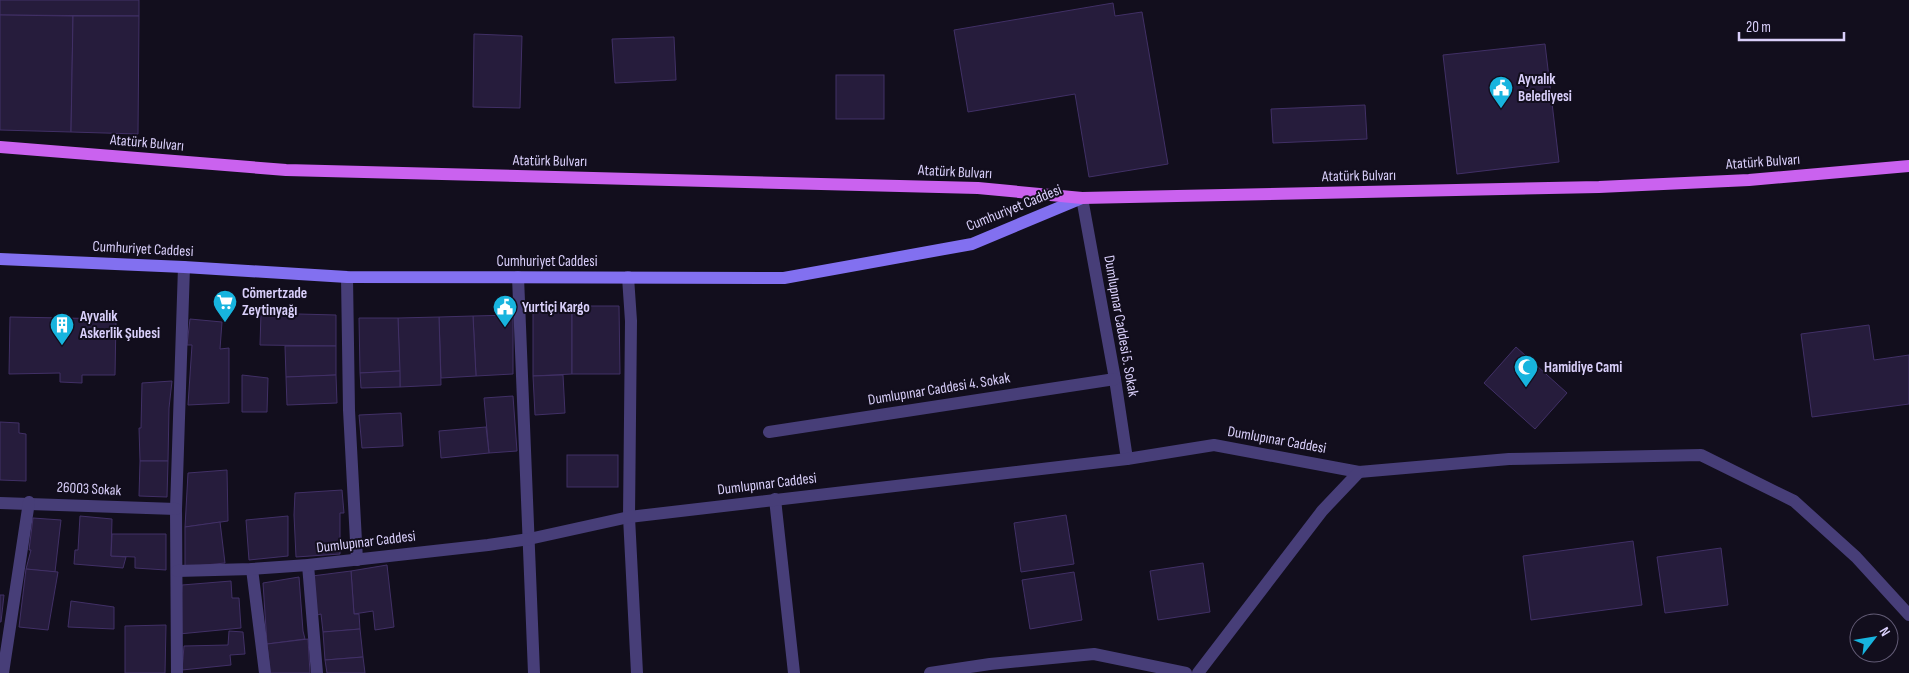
<svg xmlns="http://www.w3.org/2000/svg" width="1909" height="673" viewBox="0 0 1909 673" font-family="'Sofia Sans Condensed',sans-serif">
	<style>
		.building { fill: #261c3c; stroke: #413066 }
		.lines { fill: none; stroke-linecap: round; stroke-linejoin: round }
		.lane { stroke: #473e78; stroke-width: 12 }
		.street { stroke: #473e78; stroke-width: 12 }
		.secondary { stroke: #8270f0; stroke-width: 12 }
		.primary { stroke: #ca62ef; stroke-width: 12 }
		.labels { text-anchor: middle; dominant-baseline: central; stroke-width: 4; stroke-linejoin: round; paint-order: stroke }
		.poi-label { font-size: 15px; font-weight: bold; fill: #d9cffa; stroke: #120e1d; text-anchor: start }
		.street-label { font-size: 15px; fill: #d9cffa; stroke: #120e1d }
	</style>
	<rect width="100%" height="100%" fill="#120e1d"/>
	<g class="building">
		<path d="M0,0H139V16L0,15Z"/>
		<path d="M1113,3L1115,16L1142,12L1168,164L1089,177L1075,94L968,112L954,30Z"/>
		<path d="M0,15L73,16L71,132L0,130Z"/>
		<path d="M73,16H139L138,134L71,132Z"/>
		<path d="M474,34L522,36L520,108L473,107Z"/>
		<path d="M674,37L676,80L615,83L612,39Z"/>
		<path d="M1545,44L1559,162L1457,174L1443,55Z"/>
		<rect x="836" y="75" width="48" height="44"/>
		<path d="M1365,105L1367,139L1273,143L1271,109Z"/>
		<path d="M533,305L572,306V374L533,376Z"/>
		<path d="M572,306H619L620,374H572Z"/>
		<path d="M261,313L336,315V346L260,345Z"/>
		<path d="M513,315V374L476,376L473,316Z"/>
		<path d="M473,316L476,376L441,378L439,317Z"/>
		<path d="M10,317L116,319L115,375H82V383L60,382V373L9,374Z"/>
		<path d="M439,317L441,385L400,387L398,318Z"/>
		<path d="M359,318H398L400,371L360,373Z"/>
		<path d="M190,319L222,322L220,349L229,348V403L188,405L192,345H187Z"/>
		<path d="M1869,325L1874,360L1909,355V404L1812,417L1801,334Z"/>
		<path d="M285,346H336V375L286,377Z"/>
		<path d="M1516,347L1567,393L1535,429L1484,383Z"/>
		<path d="M400,371V387L361,388L360,373Z"/>
		<path d="M242,375L268,378L267,412H242Z"/>
		<path d="M336,375L337,403L287,405L286,377Z"/>
		<path d="M563,375L565,413L535,415L533,376Z"/>
		<path d="M172,381L169,408L168,461H140L139,428H141L142,383Z"/>
		<path d="M513,396L517,451L489,453L484,398Z"/>
		<path d="M401,413L403,446L362,448L359,415Z"/>
		<path d="M0,422L19,423V433L26,434V481L0,480Z"/>
		<path d="M486,427L489,453L441,458L439,431Z"/>
		<rect x="567" y="455" width="51" height="32"/>
		<path d="M140,461H168L167,497L139,496Z"/>
		<path d="M227,470L228,521L185,527L188,473Z"/>
		<path d="M342,490L344,513H340V554L296,557L294,515L295,493Z"/>
		<path d="M1066,515L1074,564L1021,572L1014,523Z"/>
		<path d="M80,516L112,519L111,556L126,557L123,568L74,564L75,550H78Z"/>
		<path d="M288,516V556L249,560L246,520Z"/>
		<path d="M33,518L61,520L55,572L26,569L31,550H29Z"/>
		<path d="M220,522L225,563L185,567V527Z"/>
		<path d="M112,534H166V570L135,568V557L111,556Z"/>
		<path d="M1633,541L1642,605L1531,620L1523,556Z"/>
		<path d="M1721,548L1728,605L1665,613L1657,557Z"/>
		<path d="M1203,563L1210,612L1158,620L1150,571Z"/>
		<path d="M387,565L394,627L375,630L373,611L354,614L351,571Z"/>
		<path d="M26,569L58,572L48,630L19,627Z"/>
		<path d="M351,571L354,614H359L360,629L323,632L321,614L317,615L312,576Z"/>
		<path d="M1074,572L1082,620L1030,629L1022,580Z"/>
		<path d="M299,577L303,631L305,639L267,644L263,583Z"/>
		<path d="M231,581L232,598H239L241,628L179,634L182,585Z"/>
		<path d="M0,595H4L1,622H0Z"/>
		<path d="M71,601L114,607V629L68,627Z"/>
		<path d="M166,625L165,673H125V626Z"/>
		<path d="M360,629L363,657L325,660L323,632Z"/>
		<path d="M229,631L243,632L245,654L230,655L231,665L182,670L184,646L228,645Z"/>
		<path d="M308,639L310,673H270L267,644Z"/>
		<path d="M363,657L365,673H327L325,660Z"/>
	</g>
	<g class="lines">
		<g class="lane">
			<path d="M1082,198L1115,379L1127,459"/>
			<path d="M347,277L349,410L357,560"/>
			<path d="M518,277L534,673"/>
			<path d="M628,277L631,321L629,517L637,673"/>
			<path d="M769,432L1115,379"/>
			<path d="M308,565L317,673"/>
			<path d="M252,569L265,673"/>
			<path d="M177,673L176,509L184,267"/>
		</g>
		<g class="street">
			<path d="M775,499L794,673"/>
			<path d="M0,503L176,509"/>
			<path d="M177,571L252,569L308,565L488,545L529,539L629,517L1127,459L1214,445L1359,472L1509,459L1701,455L1794,501L1856,557L1909,615"/>
			<path d="M3,673L29,502"/>
			<path d="M930,673L990,664L1094,654L1186,673"/>
			<path d="M1198,673L1322,511L1359,472"/>
		</g>
		<path class="secondary" d="M0,259L184,267L347,277L784,278L972,244L1082,198"/>
		<path class="primary" d="M0,147L286,170L978,188L1082,198L1599,187L1749,180L1909,166"/>
	</g>
	<defs>
		<symbol id="civic-pin" viewBox="-11 -11 22 30"><path d="M0 17L-7.5 6A9.5 9.5 0 1 1 7.5 6Z" fill="#17b4de" stroke="#120e1d"/><path d="M-.6-6.5H3V-4.5H.6V-3L4-1V1h2V6H-6V1h2V-1L-.6-3ZM-1.2 2.5V6h2.4V2.5Z" fill="#fff"/></symbol>
		<symbol id="supermarket-pin" viewBox="-11 -11 22 30"><path d="M0 17L-7.5 6A9.5 9.5 0 1 1 7.5 6Z" fill="#17b4de" stroke="#120e1d"/><path d="M-6-5.5h2.5l.6 2H6L4.5 2H-2.5L-4.4-4H-6ZM-1.5 3.2a1.3 1.3 0 1 0 .1 0ZM3 3.2a1.3 1.3 0 1 0 .1 0Z" fill="#fff"/></symbol>
		<symbol id="building-pin" viewBox="-11 -11 22 30"><path d="M0 17L-7.5 6A9.5 9.5 0 1 1 7.5 6Z" fill="#17b4de" stroke="#120e1d"/><path d="M-4-6H4V6H1V3H-1V6H-4ZM-2.5-4.3h1.7v1.8h-1.7ZM.8-4.3h1.7v1.8H.8ZM-2.5-1h1.7V.8h-1.7ZM.8-1h1.7V.8H.8Z" fill="#fff"/></symbol>
		<symbol id="mosque-pin" viewBox="-11 -11 22 30"><path d="M0 17L-7.5 6A9.5 9.5 0 1 1 7.5 6Z" fill="#17b4de" stroke="#120e1d"/><path d="M3.5-4.9A6 6 0 1 0 3.5 4.9A5 5 0 1 1 3.5-4.9Z" fill="#fff"/></symbol>
	</defs>
	<g fill-rule="evenodd">
		<use href="#civic-pin" x="1487" y="74" width="28" height="38"/>
		<use href="#supermarket-pin" x="211" y="288" width="28" height="38"/>
		<use href="#civic-pin" x="491" y="293" width="28" height="38"/>
		<use href="#building-pin" x="48" y="311" width="28" height="38"/>
		<use href="#mosque-pin" x="1512" y="353" width="28" height="38"/>
	</g>
	<g class="labels">
		<g class="poi-label">
			<text x="1518" y="79">Ayvalık<tspan x="1518" dy="17">Belediyesi</tspan></text>
			<text x="242" y="293">Cömertzade<tspan x="242" dy="17">Zeytinyağı</tspan></text>
			<text x="522" y="307">Yurtiçi Kargo</text>
			<text x="80" y="316">Ayvalık<tspan x="80" dy="17">Askerlik Şubesi</tspan></text>
			<text x="1544" y="367">Hamidiye Cami</text>
		</g>
		<g class="street-label">
			<text transform="translate(147 143) rotate(5)">Atatürk Bulvarı</text>
			<text transform="translate(550 161) rotate(1)">Atatürk Bulvarı</text>
			<text transform="translate(1763 162) rotate(-4)">Atatürk Bulvarı</text>
			<text transform="translate(955 172) rotate(3)">Atatürk Bulvarı</text>
			<text transform="translate(1359 176) rotate(-1)">Atatürk Bulvarı</text>
			<text transform="translate(1014 208) rotate(-22)">Cumhuriyet Caddesi</text>
			<text transform="translate(143 249) rotate(3)">Cumhuriyet Caddesi</text>
			<text x="547" y="261">Cumhuriyet Caddesi</text>
			<text transform="translate(1121 326) rotate(80)">Dumlupınar Caddesi 5. Sokak</text>
			<text transform="translate(939 389) rotate(-9)">Dumlupınar Caddesi 4. Sokak</text>
			<text transform="translate(1277 440) rotate(10)">Dumlupınar Caddesi</text>
			<text transform="translate(767 484) rotate(-7)">Dumlupınar Caddesi</text>
			<text transform="translate(89 489) rotate(3)">26003 Sokak</text>
			<text transform="translate(366 542) rotate(-7)">Dumlupınar Caddesi</text>
		</g>
	</g>
	<g transform="translate(1874 638) rotate(59)"><circle r="24" fill="#120e1d" stroke="#625b75"/>
	<path d="M0-4L9 19L0 12L-9 19Z" fill="#17b4de"/>
	<text y="-8" font-size="14" font-weight="bold" text-anchor="middle" fill="#d9cffa">N</text>
	</g>
	<path d="M1739 32v8h105v-8" fill="none" stroke="#d9cffa" stroke-width="2.5"/>
	<text x="1746" y="32" font-size="15" fill="#d9cffa" stroke="#120e1d" stroke-width="4" paint-order="stroke">20 m</text>
</svg>
